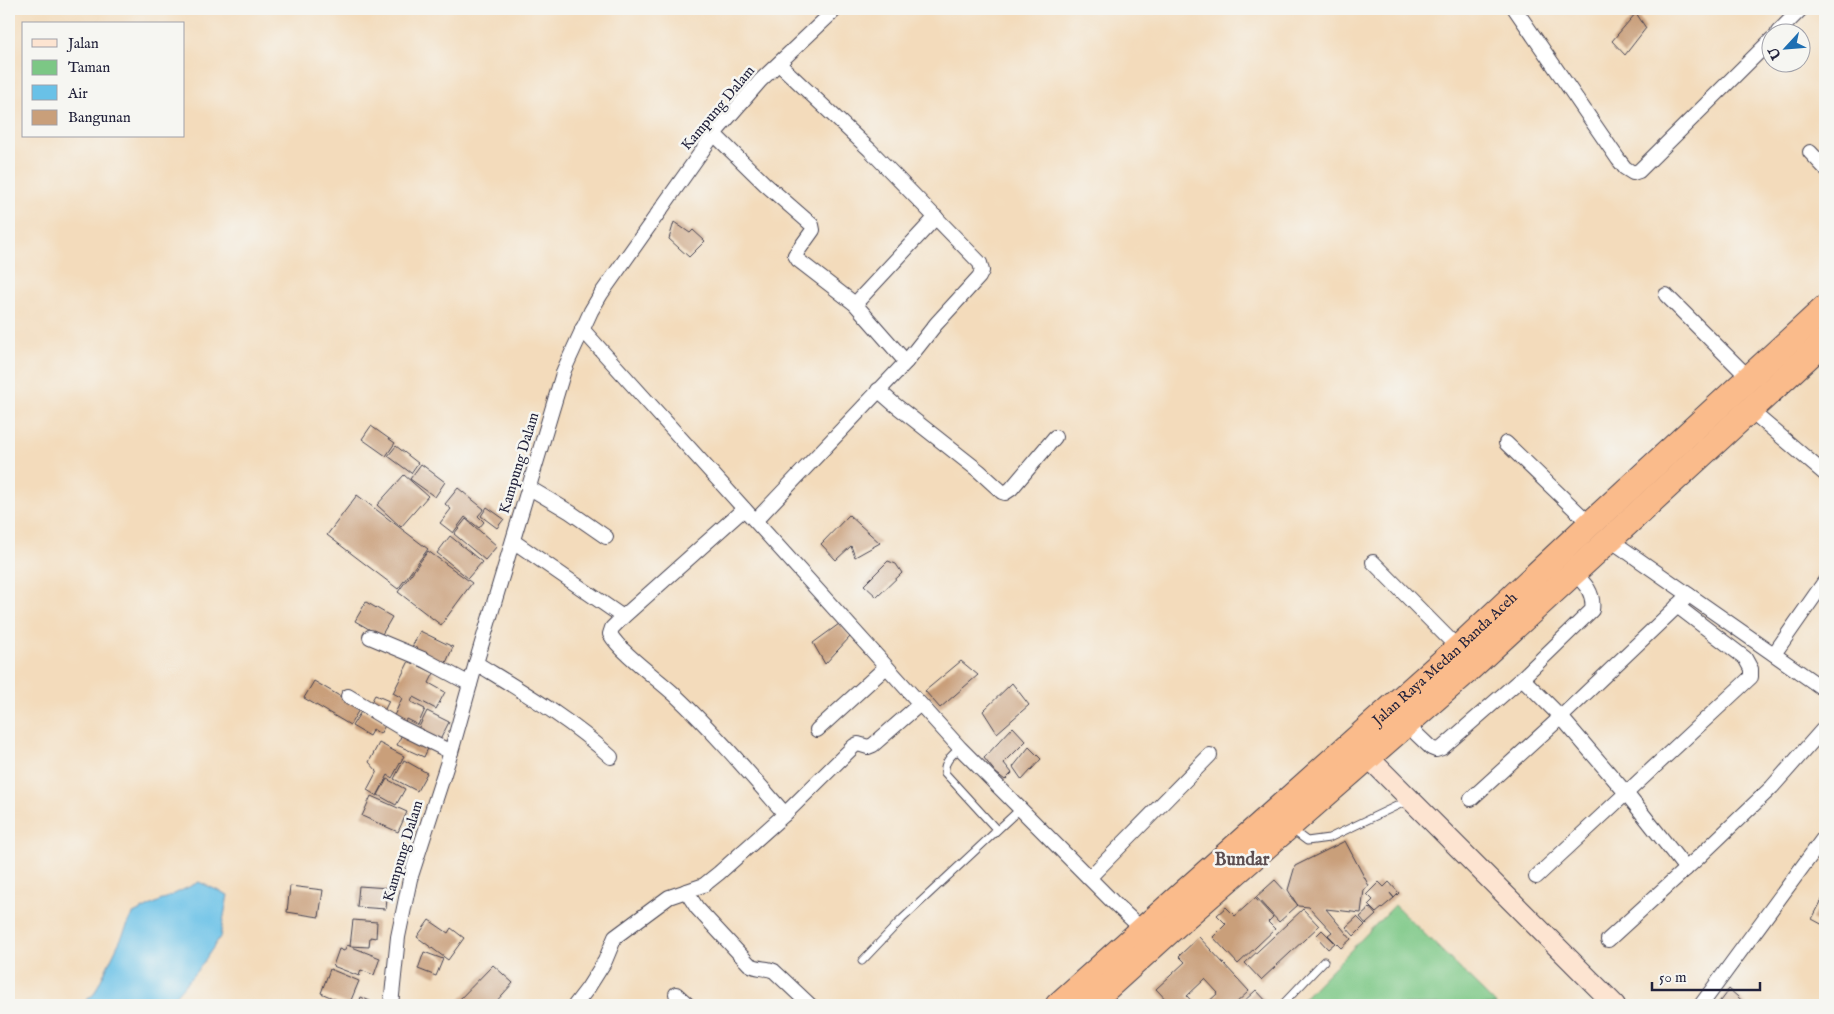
<svg xmlns="http://www.w3.org/2000/svg" width="1834" height="1014" viewBox="0 0 1834 1014" font-family="'IM FELL English',serif">
	<style>
		.green { fill: #7cc785; stroke: #4f7460 }
		.water { fill: #69c1e7; stroke: #467291 }
		.building { fill: #c99f7a }
		.lines { fill: none; stroke-linecap: round; stroke-linejoin: round }
		.lane-casing { stroke: #413e4e; stroke-width: 9 }
		.street-casing { stroke: #413e4e; stroke-width: 16 }
		.secondary-casing { stroke: #413e4e; stroke-width: 22 }
		.highway-casing { stroke: #413e4e; stroke-width: 27 }
		.lane { stroke: #fff; stroke-width: 7 }
		.street { stroke: #fff; stroke-width: 14 }
		.secondary { stroke: #fde4d1; stroke-width: 20 }
		.highway { stroke: #fabb8b; stroke-width: 25 }
		.labels { text-anchor: middle; dominant-baseline: central; stroke-width: 5; stroke-linejoin: round; paint-order: stroke }
		.street-label { font-size: 15px; fill: #22223b; stroke: #f6f6f2 }
		.quarter-label { font-size: 18px; font-weight: bold; fill: #5c4e51; stroke: #f6f6f2 }
	</style>
	<rect width="100%" height="100%" fill="#f6f6f2"/>
	<filter id="ink" filterUnits="userSpaceOnUse"><feTurbulence type="fractalNoise" baseFrequency=".02" numOctaves="2"/><feDisplacementMap in="SourceGraphic" scale="10" xChannelSelector="R" yChannelSelector="G"/><feConvolveMatrix kernelMatrix="1 2 1 2 8 2 1 2 1" color-interpolation-filters="sRGB"/></filter>
	<filter id="wash" filterUnits="userSpaceOnUse"><feTurbulence type="fractalNoise" baseFrequency=".0096" numOctaves="4" result="noise"/><feDisplacementMap in="SourceGraphic" scale="20" xChannelSelector="R" yChannelSelector="G"/><feGaussianBlur stdDeviation="1.12" result="paint"/><feColorMatrix in="noise" values="0 0 0 0 0 0 0 0 0 0 0 0 0 0 0 0 0 1.4 0 .05"/><feComposite in="paint" operator="in"/></filter>
	<g filter="url(#wash)">
		<rect width="100%" height="100%" fill="#f3dbbb"/>
		<path class="green" d="M1395,905L1497,1005H1297Z"/>
		<path class="water" d="M199,882L228,895L220,937L201,966L167,1005H80L94,994L133,914Z"/>
		<g id="blocks">
			<g class="building">
				<path d="M1636,13L1646,28L1625,55L1612,41Z"/>
				<path d="M674,222L690,233L693,230L705,241L689,257L669,239Z"/>
				<path d="M371,426L395,443L386,456L362,439Z"/>
				<path d="M396,446L418,463L411,473L388,456Z"/>
				<path d="M421,464L445,482L435,497L410,479Z"/>
				<path d="M404,475L428,496L401,527L377,505Z"/>
				<path d="M458,488L484,509L478,516L484,522L479,528L465,517L453,533L440,523L451,509L445,504Z"/>
				<path d="M357,495L428,549L398,589L327,535Z"/>
				<path d="M487,507L504,519L497,528L481,516Z"/>
				<path d="M849,515L880,543L855,557L851,546L836,560L821,544Z"/>
				<path d="M466,519L497,546L485,560L454,534Z"/>
				<path d="M450,536L482,562L468,578L437,553Z"/>
				<path d="M428,551L472,583L441,625L398,592Z"/>
				<path d="M888,561L896,564L902,573L877,597L864,585Z"/>
				<path d="M366,602L392,617L381,636L355,621Z"/>
				<path d="M839,624L850,637L825,664L813,643Z"/>
				<path d="M420,631L453,647L445,665L410,651Z"/>
				<path d="M409,661L434,673L429,683L445,692L436,709L413,697L411,702L425,709L418,725L406,719L405,723L393,718L402,698L393,693Z"/>
				<path d="M961,661L978,675L940,708L925,691Z"/>
				<path d="M314,681L360,708L350,725L304,698Z"/>
				<path d="M1012,683L1029,705L997,733L983,711Z"/>
				<path d="M375,695L389,701L384,711L370,704Z"/>
				<path d="M362,710L386,724L380,734L373,729L369,736L352,726Z"/>
				<path d="M427,711L449,722L440,740L418,729Z"/>
				<path d="M1013,727L1026,741L1004,763L1012,773L1005,780L996,773L984,758Z"/>
				<path d="M403,732L430,744L424,757L397,745Z"/>
				<path d="M379,743L404,756L392,778L388,775L377,796L367,790L377,771L369,762Z"/>
				<path d="M1029,747L1041,759L1022,780L1013,767Z"/>
				<path d="M404,760L427,773L417,791L394,779Z"/>
				<path d="M387,779L405,789L396,805L378,795Z"/>
				<path d="M371,796L407,812L398,832L362,816Z"/>
				<path d="M1345,841L1369,886L1364,890L1361,913L1326,909L1351,939L1341,948L1328,935L1332,932L1309,907L1298,906L1288,890L1295,866Z"/>
				<path d="M1275,880L1298,905L1279,922L1256,897Z"/>
				<path d="M1379,882L1384,887L1389,882L1399,893L1394,898L1390,893L1394,898L1376,913L1368,905L1373,900L1367,894Z"/>
				<path d="M290,886L323,890L319,917L287,912Z"/>
				<path d="M359,886L388,888L386,909L357,907Z"/>
				<path d="M1255,898L1273,917L1268,922L1275,929L1238,964L1213,937L1226,924L1217,915L1226,907L1235,916Z"/>
				<path d="M1823,898H1825V926L1812,919Z"/>
				<path d="M1370,908L1376,915L1366,924L1360,917Z"/>
				<path d="M1303,909L1319,926L1261,980L1245,963Z"/>
				<path d="M1357,917L1365,925L1354,936L1346,927Z"/>
				<path d="M353,920L377,922L376,938L370,937L369,947L350,946Z"/>
				<path d="M429,920L448,933L451,928L464,938L448,960L417,937Z"/>
				<path d="M1322,930L1335,943L1328,949L1316,936Z"/>
				<path d="M1199,937L1249,991L1234,1005H1205L1218,993L1205,979L1187,996L1195,1005H1171L1156,989L1185,962L1179,956Z"/>
				<path d="M347,945L380,958L374,975L361,970L359,976L333,966L339,949L344,951Z"/>
				<path d="M424,952L443,959L436,976L418,969Z"/>
				<path d="M493,965L513,983L493,1005H454Z"/>
				<path d="M330,969L359,981L349,1005L321,993Z"/>
				<path d="M1729,989L1747,1005H1717Z"/>
				<path d="M1256,990L1269,1004L1267,1005H1240Z"/>
				<path d="M361,997L379,1005H358Z"/>
			</g>
		</g>
	</g>
	<g filter="url(#ink)">
		<use href="#blocks" fill-opacity="0" stroke="#413e4e" stroke-width="1"/>
		<g class="lines">
			<defs>
				<g id="lane">
					<path d="M960,748C952,755 943,762 945,773L997,830"/>
					<path d="M1291,829L1307,841L1329,838L1407,801"/>
					<path d="M862,961L902,919L1020,809"/>
					<path d="M1282,1005L1324,961"/>
				</g>
				<g id="street">
					<path d="M1515,9L1618,159L1625,168L1633,173L1639,171L1772,39"/>
					<path d="M1778,32L1801,9"/>
					<path d="M779,64L870,150L980,263L982,271L979,277L936,324L906,362"/>
					<path d="M714,134L765,184L812,225L813,230L795,255L798,260L855,304L906,362L756,520"/>
					<path d="M1810,152L1825,168"/>
					<path d="M1666,295L1749,378"/>
					<path d="M855,304L936,217"/>
					<path d="M582,329L960,748L1112,901L1143,930"/>
					<path d="M878,390L894,404L979,471L1002,492L1005,493L1011,489L1055,437"/>
					<path d="M1750,410L1825,474"/>
					<path d="M1506,443L1590,524"/>
					<path d="M528,487L570,512L606,537"/>
					<path d="M1609,539L1825,690"/>
					<path d="M513,541L623,617"/>
					<path d="M1373,562L1458,648"/>
					<path d="M370,637L425,660L470,684"/>
					<path d="M1774,654L1825,581"/>
					<path d="M476,663C523,692 570,719 611,757"/>
					<path d="M1522,678L1561,717L1626,793L1686,869"/>
					<path d="M348,696L398,726L451,752"/>
					<path d="M1406,724L1431,748L1436,750L1442,748L1522,678L1592,610C1595,591 1582,581 1570,569"/>
					<path d="M817,730L886,667"/>
					<path d="M1471,799L1561,717L1689,595"/>
					<path d="M785,814L854,746L858,744L868,747L873,745L920,704"/>
					<path d="M1536,877L1751,677V669L1745,658L1677,606"/>
					<path d="M1089,878L1210,755"/>
					<path d="M686,891L697,908L749,964C758,970 766,967 774,971L810,1005"/>
					<path d="M1608,940L1701,855L1772,787L1825,727"/>
					<path d="M676,994L688,1005"/>
					<path d="M391,1005L398,937L410,879L451,752L476,663L564,370L591,311L601,294L714,134L760,81L836,9"/>
					<path d="M575,1005L588,988L605,961L615,937L669,897L704,885L719,873L785,814C749,773 714,732 675,695C658,679 621,653 610,634L612,628L623,617L744,509"/>
					<path d="M1701,1005L1825,836"/>
				</g>
				<path id="secondary" d="M1369,758L1615,1005"/>
				<g id="highway">
					<path id="s1" d="M1058,1005L1458,648L1590,524L1825,308"/>
					<path d="M1088,1005L1184,918L1467,671L1825,341"/>
				</g>
			</defs>
			<use href="#lane" class="lane-casing"/>
			<use href="#street" class="street-casing"/>
			<use href="#secondary" class="secondary-casing"/>
			<use href="#highway" class="highway-casing"/>
			<use href="#lane" class="lane"/>
			<use href="#street" class="street"/>
			<use href="#secondary" class="secondary"/>
			<use href="#highway" class="highway"/>
		</g>
	</g>
	<g class="labels">
		<g class="street-label">
			<text transform="translate(718 108) rotate(-50)">Kampung Dalam</text>
			<text transform="translate(519 463) rotate(-73)">Kampung Dalam</text>
			<text stroke="none"><textPath href="#s1" startOffset="519">Jalan Raya Medan Banda Aceh</textPath></text>
			<text transform="translate(403 851) rotate(-73)">Kampung Dalam</text>
		</g>
		<g class="quarter-label">
			<text x="1242" y="860">Bundar</text>
		</g>
	</g>
	<rect width="1834" height="1014" fill="none" stroke="#f6f6f2" stroke-width="30"/>
	<rect x="22" y="22" width="162" height="115" fill="#f6f6f2" stroke="#a1a1a9"/>
	<rect x="32" y="39" width="25" height="8" fill="#fde4d1" stroke="#a1a1a9"/>
	<text x="68" y="48" font-size="15" fill="#22223b">Jalan</text>
	<rect x="32" y="60" width="25" height="15" fill="#7cc785" stroke="#a1a1a9"/>
	<text x="68" y="72" font-size="15" fill="#22223b">Taman</text>
	<rect x="32" y="85" width="25" height="15" fill="#69c1e7" stroke="#a1a1a9"/>
	<text x="68" y="98" font-size="15" fill="#22223b">Air</text>
	<rect x="32" y="110" width="25" height="15" fill="#c99f7a" stroke="#a1a1a9"/>
	<text x="68" y="122" font-size="15" fill="#22223b">Bangunan</text>
	<g transform="translate(1786 48) rotate(244)"><circle r="24" fill="#f6f6f2" stroke="#a1a1a9"/>
	<path d="M0-4L9 19L0 12L-9 19Z" fill="#1f6fb2"/>
	<text y="-8" font-size="14" font-weight="bold" text-anchor="middle" fill="#22223b">U</text>
	</g>
	<path d="M1652 982v8h108v-8" fill="none" stroke="#22223b" stroke-width="2.5"/>
	<text x="1659" y="982" font-size="15" fill="#22223b" stroke="#f6f6f2" stroke-width="4" paint-order="stroke">50 m</text>
</svg>
